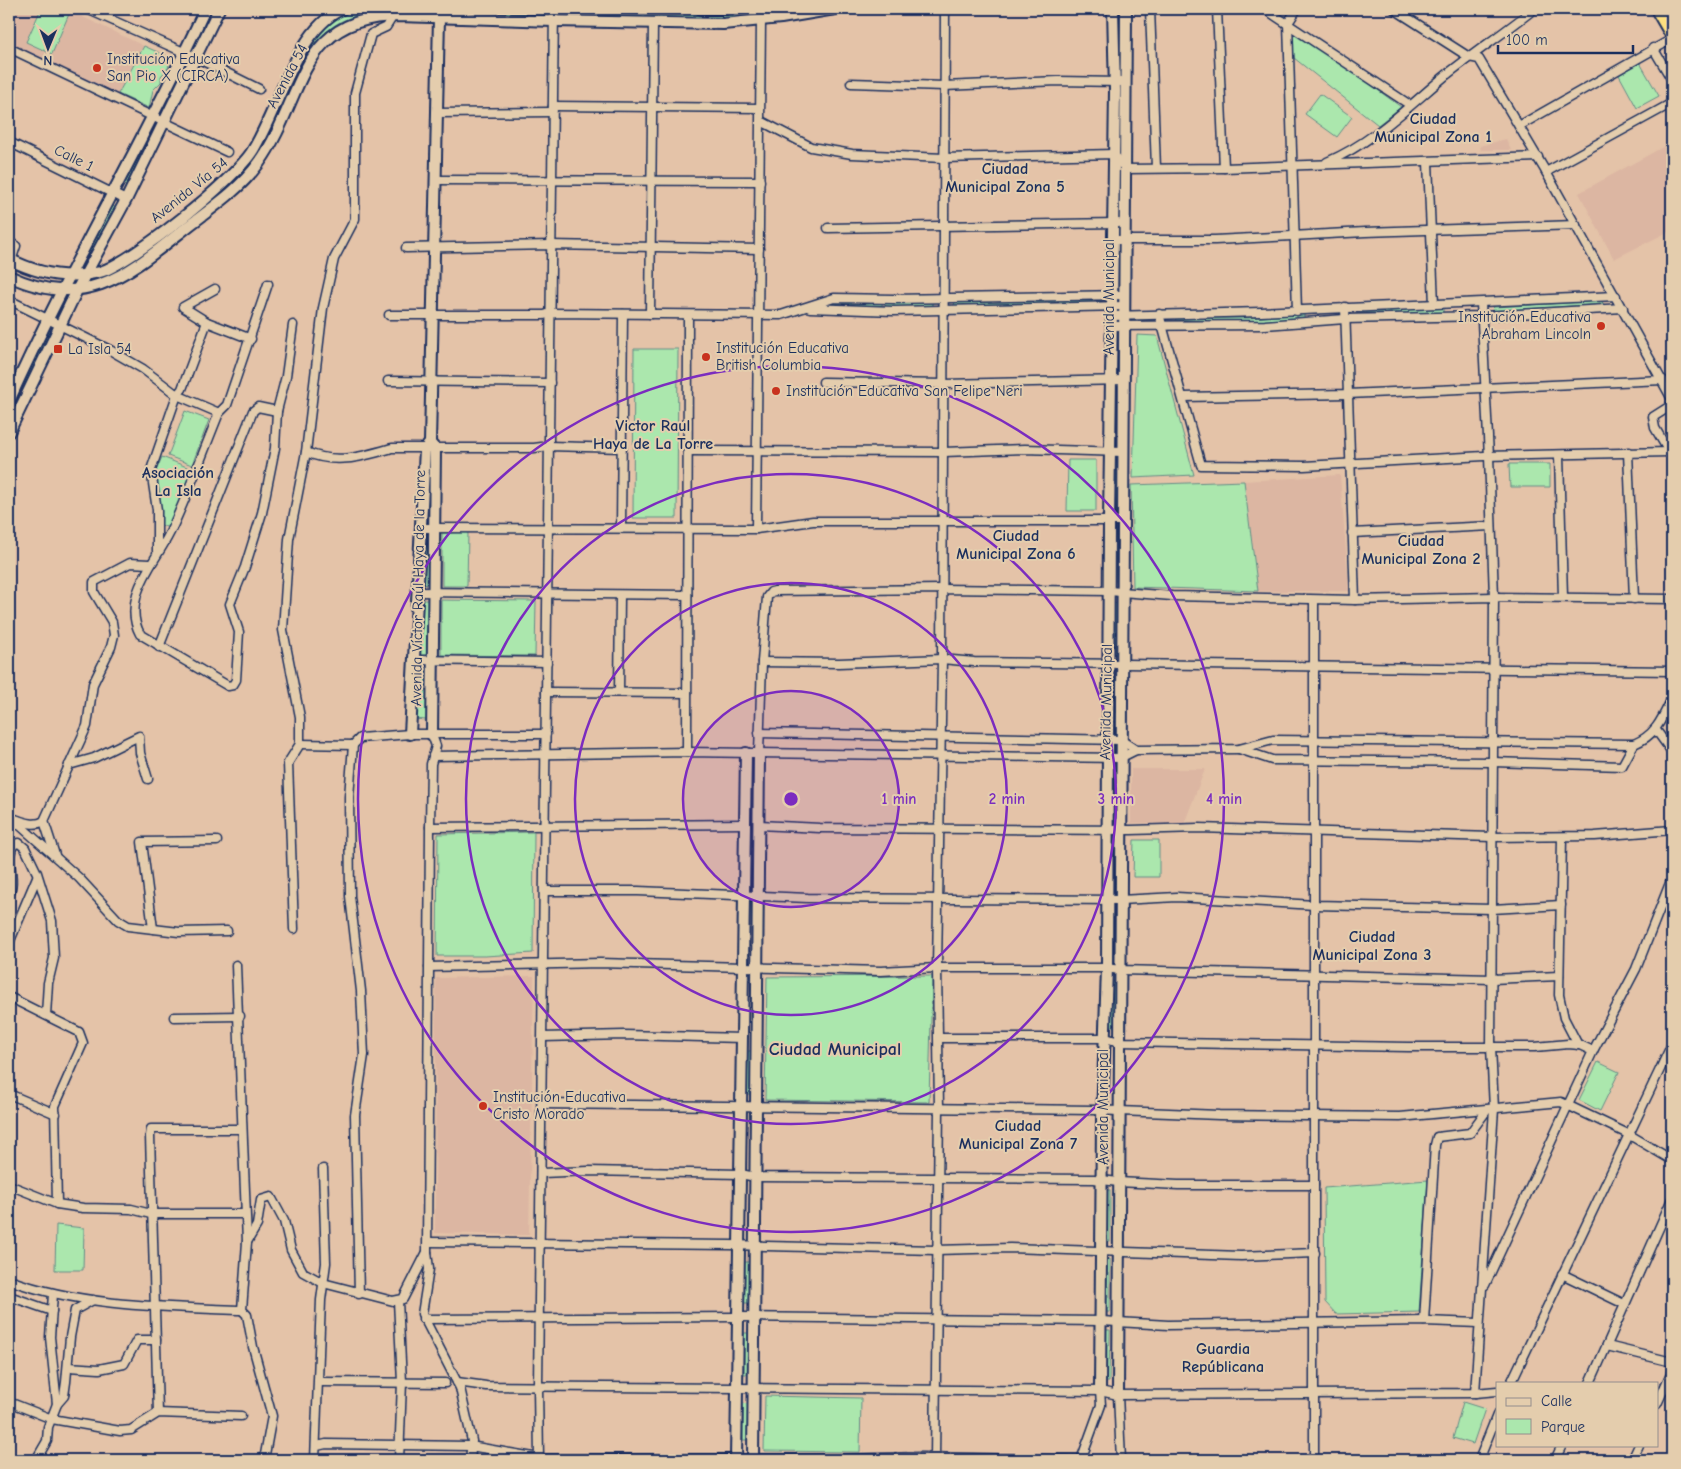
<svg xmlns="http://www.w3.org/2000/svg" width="1681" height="1469" viewBox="0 0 1681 1469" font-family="'Comic Neue',sans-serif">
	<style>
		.built { fill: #dcb6a2 }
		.green { fill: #abe7ad; stroke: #638b86 }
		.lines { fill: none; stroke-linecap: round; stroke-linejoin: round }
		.street-casing { stroke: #1b2f5e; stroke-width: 11 }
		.secondary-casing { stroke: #1b2f5e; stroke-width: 14 }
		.highway-casing { stroke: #1b2f5e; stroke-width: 18 }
		.street { stroke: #e4cdad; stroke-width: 8 }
		.secondary { stroke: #e4cdad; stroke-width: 10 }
		.highway { stroke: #fddf80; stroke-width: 14 }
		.ring { fill: none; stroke: #7b2cbf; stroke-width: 2.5 }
		.poi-dot { fill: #c8321e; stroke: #e4cdad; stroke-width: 2 }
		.labels { text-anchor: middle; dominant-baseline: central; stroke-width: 4; stroke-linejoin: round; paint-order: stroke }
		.poi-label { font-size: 15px; fill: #1b2f5e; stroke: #e4cdad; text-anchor: start }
		.street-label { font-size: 15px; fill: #1b2f5e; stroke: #e4cdad }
		.neighbourhood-label { font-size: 16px; font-weight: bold; fill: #1b2f5e; stroke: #e4cdad }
		.quarter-label { font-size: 18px; font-weight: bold; fill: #1b2f5e; stroke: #e4cdad }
		.centre { fill: #7b2cbf; stroke: #e4cdad; stroke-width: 2.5 }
		.ring-label { font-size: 15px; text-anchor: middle; font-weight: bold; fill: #7b2cbf; stroke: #e4cdad; stroke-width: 4; stroke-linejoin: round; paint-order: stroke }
	</style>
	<rect width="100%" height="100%" fill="#e4c3a8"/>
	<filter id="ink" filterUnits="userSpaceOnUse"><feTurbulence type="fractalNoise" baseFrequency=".02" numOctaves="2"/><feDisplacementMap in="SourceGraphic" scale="10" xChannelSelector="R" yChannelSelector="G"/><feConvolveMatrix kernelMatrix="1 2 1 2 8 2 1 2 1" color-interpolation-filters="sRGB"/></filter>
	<g filter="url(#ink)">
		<g class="built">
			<path d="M9,9H66L144,46L118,94L9,43Z"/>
			<path d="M1506,139L1511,150H1481L1480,146Z"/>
			<path d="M1672,142V230L1614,259L1579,193Z"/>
			<path d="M1340,475L1349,591H1258L1244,481Z"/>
			<path d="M1131,769H1205L1184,824L1131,823Z"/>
			<path d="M534,976L529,1235L435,1233L436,978Z"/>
		</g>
		<g class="green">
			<path d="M41,9H56L69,14L52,54L26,42Z"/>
			<path d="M358,9L529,10V16C484,14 376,2 340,22C318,34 306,55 295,77C275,122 263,155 228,191L132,264L104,279L103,277L131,262L226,189C267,150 281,104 305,54C318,32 333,16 358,9Z"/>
			<path d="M778,9H811L721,19L578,18V11L721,14Z"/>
			<path d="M1296,34L1363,79L1401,107L1378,125L1294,58L1292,36Z"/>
			<path d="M144,46L171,58L168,68L161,76V82L153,90L149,108L118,94Z"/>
			<path d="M1640,63L1659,96L1637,108L1619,75Z"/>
			<path d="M1320,94L1352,117L1337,137L1305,114Z"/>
			<path d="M153,129L156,132L128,187L123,184Z"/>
			<path d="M112,206L117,208L89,257L84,255Z"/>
			<path d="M1098,298L1101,300L1100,303L955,306L954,304L957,301Z"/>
			<path d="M1601,301L1604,304L1494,311L1492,309L1494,307Z"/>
			<path d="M834,302L882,303V308L833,305Z"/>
			<path d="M929,302L933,304L932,307L885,308V303Z"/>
			<path d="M1443,308V313H1355L1356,311Z"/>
			<path d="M1304,314V318L1248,322L1175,320L1177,318H1248Z"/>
			<path d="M47,329L51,330L26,385L22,383Z"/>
			<path d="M1137,335L1157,336L1194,475L1133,478Z"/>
			<path d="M634,349H678L677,518H633Z"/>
			<path d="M1117,391L1120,392L1118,443L1115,441Z"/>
			<path d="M185,411L209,420L192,465L168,456Z"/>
			<path d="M162,457L192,469L169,528L161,525L156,471Z"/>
			<path d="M1068,460H1096V511H1067Z"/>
			<path d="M1118,462L1119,512H1116L1115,464Z"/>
			<path d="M1509,464H1550V487H1510Z"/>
			<path d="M1244,481L1258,591L1133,587L1131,485Z"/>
			<path d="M468,532L467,586H442V533Z"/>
			<path d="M425,533H429L430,583L428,585L423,584Z"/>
			<path d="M1118,533V580L1116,582L1115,534Z"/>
			<path d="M422,600H429V655H419Z"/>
			<path d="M441,600L536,601L535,656L441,655Z"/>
			<path d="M1117,603L1118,653L1115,655L1114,604Z"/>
			<path d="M417,669L428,670V718L426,720L415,719Z"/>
			<path d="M1116,678L1117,724L1114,726L1113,680Z"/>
			<path d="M1115,770L1116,819L1113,821V771Z"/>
			<path d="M534,832L533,953L485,956H437L438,834Z"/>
			<path d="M1134,840H1159V877H1133Z"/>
			<path d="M1112,842L1116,844L1114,888H1112Z"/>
			<path d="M932,976L929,1102L765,1100L767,977Z"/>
			<path d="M1113,981L1116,983L1114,1027L1111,1025V983Z"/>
			<path d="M748,1051H751V1094H747Z"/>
			<path d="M1598,1062L1619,1072L1600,1111L1579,1100Z"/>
			<path d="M1428,1180L1419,1312L1336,1314L1325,1302L1324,1188Z"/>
			<rect x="1107" y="1190" width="3" height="51"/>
			<path d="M56,1225L84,1228L83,1270H55Z"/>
			<path d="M1107,1259H1110V1312H1106Z"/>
			<path d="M745,1262H749V1303H744Z"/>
			<path d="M1106,1330H1110L1109,1382H1105Z"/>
			<path d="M744,1333H749L748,1374H744Z"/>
			<path d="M765,1396L861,1398L860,1452L764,1451Z"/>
			<path d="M1463,1402L1485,1409L1473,1444L1453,1438Z"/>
			<path d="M743,1403L748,1404V1440H743Z"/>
		</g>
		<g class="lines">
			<defs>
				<g id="street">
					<path d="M87,9L197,58L259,89"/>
					<path d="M1150,9L1156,168"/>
					<path d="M1217,9L1224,168"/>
					<path d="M1265,9L1410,105"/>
					<path d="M1394,9L1469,57L1479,59L1546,172L1672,399"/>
					<path d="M9,48L227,152"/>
					<path d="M1653,48L1672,80"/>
					<path d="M851,83L944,86L1058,81L1120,82"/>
					<path d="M553,106L759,108"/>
					<path d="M437,113L552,112"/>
					<path d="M761,121L811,147L852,154L944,158L1114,154L1125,169L1224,168L1538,157"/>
					<path d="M1519,126L1672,39"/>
					<path d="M9,142L126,200"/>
					<path d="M1327,162C1372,143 1408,107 1445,76C1474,53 1505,32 1534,9"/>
					<path d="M1428,162L1434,304"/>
					<path d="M1546,172L1672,103"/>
					<path d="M436,180L760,181"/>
					<path d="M828,228L1118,223"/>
					<path d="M1113,240H1215L1365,232L1576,225"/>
					<path d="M9,242L16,246L11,261"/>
					<path d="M406,248L551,245L759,249"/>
					<path d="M268,284L227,405L219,413C204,450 190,489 173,526C163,550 145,568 137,594C133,608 133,621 140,634L228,686L233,685L236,680L239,632L230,604L245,567L262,513L275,448L277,411L286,376L293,325"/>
					<path d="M215,289L183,307L207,322L251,339"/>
					<path d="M9,300L110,350L143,369L177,395L219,413"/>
					<path d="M1345,307L1355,600"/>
					<path d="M810,308L894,311L1124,306"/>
					<path d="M1297,311L1288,23L1297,9"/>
					<path d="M650,314L653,23"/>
					<path d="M1159,314L1201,465L1304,466L1484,456L1669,452"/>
					<path d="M389,315H544L551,313L781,315L834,298L894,299L1124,295"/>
					<path d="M1112,316L1261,312L1616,296"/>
					<path d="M1112,326L1265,325L1345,319L1482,316L1623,308"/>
					<path d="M388,381L550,383"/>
					<path d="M823,382L944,384L1124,380"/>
					<path d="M1183,397L1348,394L1663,380"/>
					<path d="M1672,405L1653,417L1655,428L1672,457"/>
					<path d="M689,451L944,452L1025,449L1123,452"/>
					<path d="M306,452C336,465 361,457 392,448H534L549,446L622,448"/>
					<path d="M1628,452L1634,599"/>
					<path d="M1559,456L1563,597"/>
					<path d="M621,527L623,314"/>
					<path d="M421,528L756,529L813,521H1123"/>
					<path d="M756,529L761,20"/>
					<path d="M1352,533L1491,526"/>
					<path d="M157,551V510L151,470L177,395L182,389L207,322"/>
					<path d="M417,592L687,595"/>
					<path d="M1314,600V1460"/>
					<path d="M159,647L253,411L258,407L277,411"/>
					<path d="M413,660L547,662"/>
					<path d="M762,662L839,663L942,659L974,662L1672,671"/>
					<path d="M546,692L687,693"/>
					<path d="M619,692L620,595"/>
					<path d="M1656,730L1672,752"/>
					<path d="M759,733L1121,740L1136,750"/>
					<path d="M300,744L353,745L360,738L410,734H546"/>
					<path d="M353,745L349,797L350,896L361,991L364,1055L355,1115L359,1294"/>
					<path d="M1239,749L1272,760L1493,762L1622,766L1634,744"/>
					<path d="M687,752L688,315"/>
					<path d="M759,753L762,662L767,597L771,592L775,591L942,589L1109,591L1172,596L1355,600L1494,597L1672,599"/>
					<path d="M433,756L687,752L1120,758L1136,750L1239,749L1273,740L1634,744C1656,735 1662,719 1672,698"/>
					<path d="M69,765L94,758L139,736L140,753L148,779"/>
					<path d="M9,817C20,820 33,828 44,821L87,726L93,684L111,647L114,635L112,622L94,592V582L130,563L149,564"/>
					<path d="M15,821L79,878L118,920L128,926L179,932L227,931"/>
					<path d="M44,821L55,855"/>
					<path d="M759,825L820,828L1131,830L1199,828L1492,837L1595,836L1672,830"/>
					<path d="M430,827L745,824"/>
					<path d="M1562,837L1559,995L1564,1018L1578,1045"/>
					<path d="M545,891H638L808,898L1120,900L1177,897L1315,905L1492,909L1561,905"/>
					<path d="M9,894C17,879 4,858 14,844L19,843L25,848L37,873L52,921L54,958L48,983L46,1015"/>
					<path d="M153,929L142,842L217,841"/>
					<path d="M294,929L288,763L300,744V717L283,630L289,539L306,452L323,308L334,259L355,219V93L371,34L386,27L393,16"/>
					<path d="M9,943L37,877"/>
					<path d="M236,965L247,1242L242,1310L247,1315L253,1347L272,1416L264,1460"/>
					<path d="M429,967L600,963L881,971L937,968H1107L1119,970L1492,979L1559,976"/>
					<path d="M9,997L79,1032L83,1043L55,1106L57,1204"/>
					<path d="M174,1017L240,1016"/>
					<path d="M543,1037L624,1035L742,1038"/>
					<path d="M939,1038H1106L1119,1042L1408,1047H1535L1568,1044L1580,1045L1593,1051"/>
					<path d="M9,1094L56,1114"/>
					<path d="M542,1104L1094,1110L1219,1115L1400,1117L1561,1102L1628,1134L1672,1160"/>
					<path d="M542,1173L588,1171L740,1174L756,1177L1094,1179L1118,1182L1178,1185H1314"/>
					<path d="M9,1185L57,1204L83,1208L131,1209L151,1214H244"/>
					<path d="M247,1242L257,1225L261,1200L271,1197L284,1221L291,1250L303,1272L323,1283L393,1301L403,1299L427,1252L430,827L431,764L436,746L432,735"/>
					<path d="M429,1242L730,1245L936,1250L1010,1248L1241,1256L1315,1253"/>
					<path d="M427,1252L429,1269L422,1314L460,1388L472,1441L470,1460"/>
					<path d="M1562,1274L1624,1304"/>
					<path d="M9,1280C84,1307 164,1307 242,1310"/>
					<path d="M1485,1285L1593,1051L1636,969L1672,878"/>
					<path d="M9,1296L52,1311"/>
					<path d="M398,1301L402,1382L399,1460"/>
					<path d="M423,1319L738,1317L1101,1321L1168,1325L1424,1321L1479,1323"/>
					<path d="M1424,1321L1435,1145L1437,1137L1470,1133L1487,1110"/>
					<path d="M1607,1346L1672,1362"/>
					<path d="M68,1367L99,1369L124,1364L137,1340H156"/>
					<path d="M320,1382L445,1383"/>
					<path d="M457,1382L486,1386L1100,1391L1118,1395L1475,1393L1497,1391"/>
					<path d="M1511,1383L1672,1044"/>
					<path d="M1590,1383L1672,1199"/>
					<path d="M1475,1393L1494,1109L1491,1047L1494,597L1489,456L1481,303"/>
					<path d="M1118,1395L1121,1460"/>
					<path d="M9,1402L52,1419L120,1431L131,1430L158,1413L241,1416"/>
					<path d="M57,1404L64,1396L66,1382L70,1337L75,1310L93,1300"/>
					<path d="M1657,1404L1672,1371"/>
					<path d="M158,1413L150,1136L151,1129H242"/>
					<path d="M317,1446L326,1444L470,1446L545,1459H840L921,1457L1081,1460L1101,1405L1100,1391"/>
					<path d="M36,1460L47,1441L48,1427L57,1404L50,1337L53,1294"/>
					<path d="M315,1460L321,1300L326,1263L323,1169"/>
					<path d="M539,1460L538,1386L554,9"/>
					<path d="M935,1460L939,1108L937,968L942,659L945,9"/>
					<path d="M1479,1460L1497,1415"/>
					<path d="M1555,1460L1562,1445"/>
					<path d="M1632,1460L1639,1445"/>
				</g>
				<g id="secondary">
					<path d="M701,9H725"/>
					<path d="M9,259C38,274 68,280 100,272C131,263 236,179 253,150C279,108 296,30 342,9"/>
					<path d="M9,276C89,313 131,271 191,224C215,206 241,188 259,163C305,99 296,16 399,16L553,21L723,24L781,18L835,9"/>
					<path d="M9,401C69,267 144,142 205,9"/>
					<path d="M9,432L77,290L126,200L219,9"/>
					<path d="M430,443L435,449L432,735"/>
					<path d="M410,734L425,449L430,443L439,17"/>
					<path d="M1100,1391L1102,1119L1107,968L1109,521L1115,91L1113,9"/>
					<path d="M1118,1395L1126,9"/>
					<path d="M736,1460L746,753"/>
					<path d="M753,1460L759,753"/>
				</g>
				<path id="highway" d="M1658,9L1672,33"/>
			</defs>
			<use href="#street" class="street-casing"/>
			<use href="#secondary" class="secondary-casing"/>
			<use href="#highway" class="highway-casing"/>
			<use href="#street" class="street"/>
			<use href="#secondary" class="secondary"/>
			<use href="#highway" class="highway"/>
		</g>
	</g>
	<circle cx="791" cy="799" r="108" fill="#7b2cbf" fill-opacity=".12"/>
	<g class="ring">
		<circle cx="791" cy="799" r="108"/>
		<circle cx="791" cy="799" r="216"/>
		<circle cx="791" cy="799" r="325"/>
		<circle cx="791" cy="799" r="433"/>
	</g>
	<g class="poi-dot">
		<circle cx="97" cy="68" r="5"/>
		<circle cx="1601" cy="326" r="5"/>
		<rect x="53" y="344" width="10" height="10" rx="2.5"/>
		<circle cx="706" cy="357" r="5"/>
		<circle cx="776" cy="391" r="5"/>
		<circle cx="483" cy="1106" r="5"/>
	</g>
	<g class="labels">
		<g class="poi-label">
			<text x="107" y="59">Institución Educativa<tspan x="107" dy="17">San Pio X (CIRCA)</tspan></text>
			<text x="1591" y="317" text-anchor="end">Institución Educativa<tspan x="1591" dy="17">Abraham Lincoln</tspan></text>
			<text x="716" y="348">Institución Educativa<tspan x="716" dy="17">British Columbia</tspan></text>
			<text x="68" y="349">La Isla 54</text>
			<text x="786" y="391">Institución Educativa San Felipe Neri</text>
			<text x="493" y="1097">Institución Educativa<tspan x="493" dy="17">Cristo Morado</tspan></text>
		</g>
		<g class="street-label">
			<text transform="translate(287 76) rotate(-62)">Avenida 54</text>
			<text transform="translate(74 158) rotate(26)">Calle 1</text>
			<text transform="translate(189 190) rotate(-39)">Avenida Vía 54</text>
			<text transform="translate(1109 297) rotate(-90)">Avenida Municipal</text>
			<text transform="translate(418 588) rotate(-89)">Avenida Víctor Raúl Haya de la Torre</text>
			<text transform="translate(1106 702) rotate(-89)">Avenida Municipal</text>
			<text transform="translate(1103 1107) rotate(-90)">Avenida Municipal</text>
		</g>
		<g class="neighbourhood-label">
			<text x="1433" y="119">Ciudad<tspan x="1433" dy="18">Municipal Zona 1</tspan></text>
			<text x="1005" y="169">Ciudad<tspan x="1005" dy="18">Municipal Zona 5</tspan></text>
			<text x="653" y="426">Victor Raul<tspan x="653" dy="18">Haya de La Torre</tspan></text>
			<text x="178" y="473">Asociación<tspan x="178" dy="18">La Isla</tspan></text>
			<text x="1016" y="536">Ciudad<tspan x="1016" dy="18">Municipal Zona 6</tspan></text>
			<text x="1421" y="541">Ciudad<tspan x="1421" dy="18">Municipal Zona 2</tspan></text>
			<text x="1372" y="937">Ciudad<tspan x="1372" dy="18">Municipal Zona 3</tspan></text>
			<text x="1018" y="1126">Ciudad<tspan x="1018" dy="18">Municipal Zona 7</tspan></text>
			<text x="1223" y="1349">Guardia<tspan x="1223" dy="18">Repúblicana</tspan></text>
		</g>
		<g class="quarter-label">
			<text x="835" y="1049">Ciudad Municipal</text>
		</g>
	</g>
	<circle cx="791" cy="799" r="8" class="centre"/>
	<g class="ring-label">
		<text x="899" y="804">1 min</text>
		<text x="1007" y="804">2 min</text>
		<text x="1116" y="804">3 min</text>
		<text x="1224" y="804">4 min</text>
	</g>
	<rect width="1681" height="1469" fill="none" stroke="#e4cdad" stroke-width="30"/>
	<rect x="15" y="15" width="1651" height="1439" fill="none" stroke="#1b2f5e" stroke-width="2" filter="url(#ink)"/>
	<rect x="1496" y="1382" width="162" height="65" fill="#e4cdad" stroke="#948e8d"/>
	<rect x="1506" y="1398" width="25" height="8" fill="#e4cdad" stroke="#948e8d"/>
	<text x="1541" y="1406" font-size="15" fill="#1b2f5e">Calle</text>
	<rect x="1506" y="1419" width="25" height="15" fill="#abe7ad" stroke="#948e8d"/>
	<text x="1541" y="1432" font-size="15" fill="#1b2f5e">Parque</text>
	<g transform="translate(48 48) rotate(181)" stroke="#e4cdad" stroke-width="4" paint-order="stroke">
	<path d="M0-4L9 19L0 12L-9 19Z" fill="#1b2f5e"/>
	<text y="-8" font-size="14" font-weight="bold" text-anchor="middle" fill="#1b2f5e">N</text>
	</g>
	<path d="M1498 45v8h135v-8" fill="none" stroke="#1b2f5e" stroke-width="2.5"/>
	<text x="1506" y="45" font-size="15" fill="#1b2f5e" stroke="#e4cdad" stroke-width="4" paint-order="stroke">100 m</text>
</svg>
